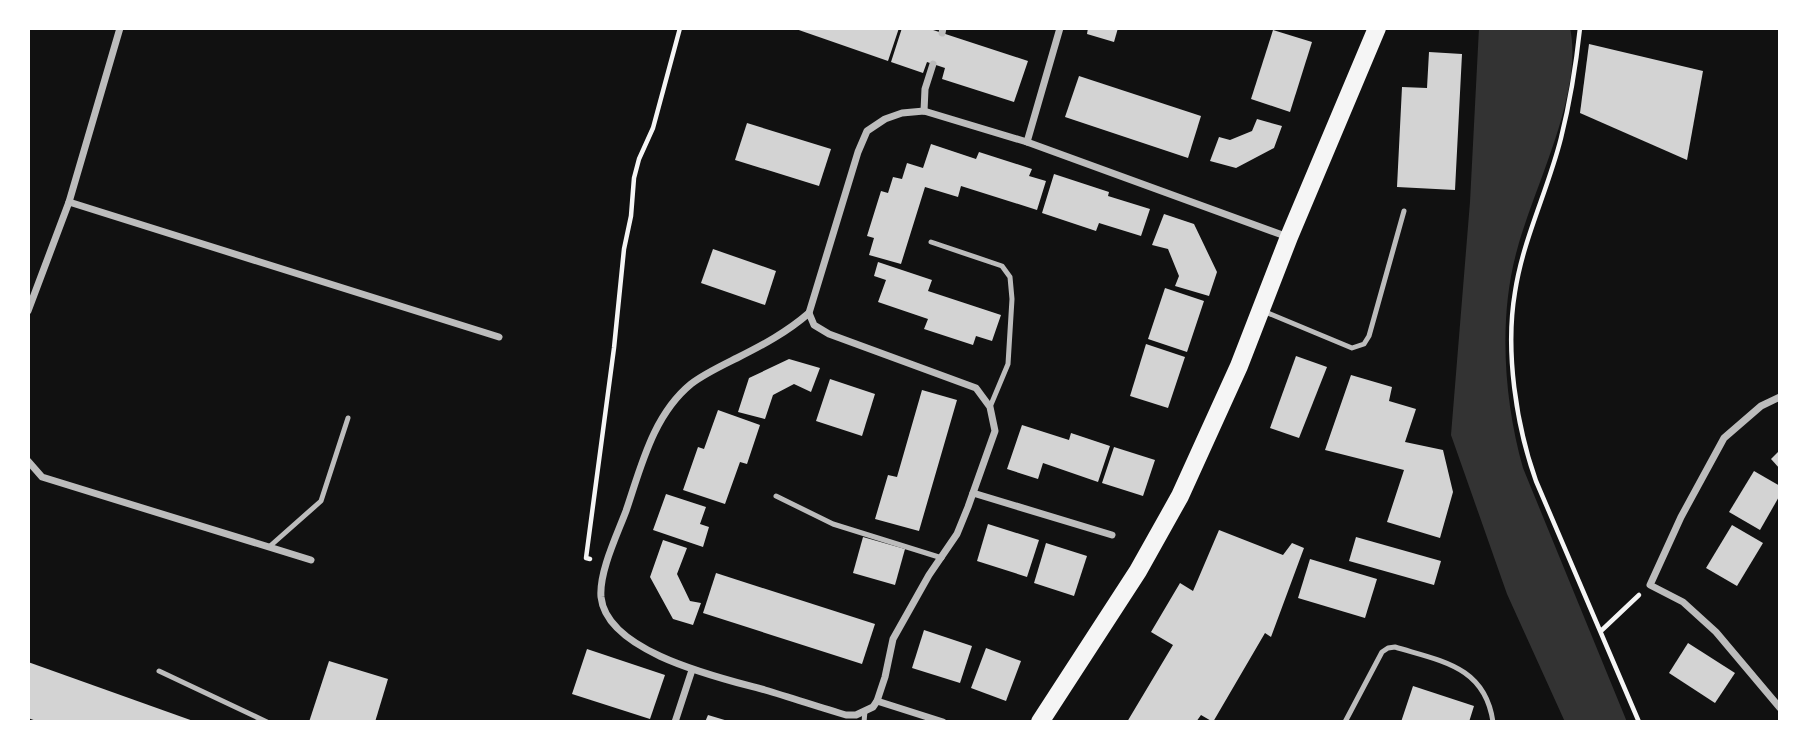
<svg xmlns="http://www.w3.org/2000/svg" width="1808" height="750" viewBox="0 0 1808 750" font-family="'Golos Text',sans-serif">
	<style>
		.water { fill: #333 }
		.building { fill: #d3d3d3 }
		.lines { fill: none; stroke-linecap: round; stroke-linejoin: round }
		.path { stroke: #f5f5f5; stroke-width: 4.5 }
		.service { stroke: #bcbcbc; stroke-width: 5 }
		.minor { stroke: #bcbcbc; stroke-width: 7 }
		.primary { stroke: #f5f5f5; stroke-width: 18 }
	</style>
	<rect width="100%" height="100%" fill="#111"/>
	<path class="water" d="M1479,28H1570C1584,93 1534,186 1517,250C1498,318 1504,401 1523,468L1627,722H1565L1507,594L1451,435L1470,202Z"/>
	<g class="building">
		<path d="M793,28H899L888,61Z"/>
		<path d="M902,28H927L1028,61L1014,102L942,79L945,68L927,62L923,73L891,62Z"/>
		<path d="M1088,28H1118L1114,42L1087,34Z"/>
		<path d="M1273,30L1312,42L1290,112L1251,99Z"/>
		<path d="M1589,44L1703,71L1687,160L1580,113Z"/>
		<path d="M1429,52L1462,54L1455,190L1397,187L1402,87L1427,88Z"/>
		<path d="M1079,76L1201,116L1188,158L1065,117Z"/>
		<path d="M1257,119L1282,126L1274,148L1236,168L1210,161L1219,137L1230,140L1252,131Z"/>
		<path d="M747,123L831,149L819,186L735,160Z"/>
		<path d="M931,144L976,159L979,152L1032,169L1029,176L1046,181L1037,210L961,186L958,197L925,187L901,264L869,255L874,238L867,236L881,191L888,193L893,177L902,179L907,163L923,168Z"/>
		<path d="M1054,174L1109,192L1108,196L1150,209L1141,236L1099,223L1096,231L1042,213Z"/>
		<path d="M1164,214L1194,224L1217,272L1209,296L1175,286L1179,276L1168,249L1152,245Z"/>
		<path d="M713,249L776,271L765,305L701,283Z"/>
		<path d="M878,262L932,280L928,291L1001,315L992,341L976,336L973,345L924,329L928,319L878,302L886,280L874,276Z"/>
		<path d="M1165,288L1204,301L1187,352L1148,339Z"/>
		<path d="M1146,344L1185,357L1168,408L1130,396Z"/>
		<path d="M1296,356L1327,367L1299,438L1270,428Z"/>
		<path d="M789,359L820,368L811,392L794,384L773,395L765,419L738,412L749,378Z"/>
		<path d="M1351,375L1392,387L1389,401L1416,409L1405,442L1443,450L1453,492L1440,538L1387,522L1404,470L1325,450Z"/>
		<path d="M830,379L875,394L862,436L816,421Z"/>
		<path d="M922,390L957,400L919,531L875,519L888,475L897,477Z"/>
		<path d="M718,410L760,425L747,464L740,462L725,504L683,490L698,447L704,449Z"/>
		<path d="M1022,425L1069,440L1071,433L1110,446L1098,482L1043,463L1038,479L1007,469Z"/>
		<path d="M1114,447L1155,460L1143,496L1102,483Z"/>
		<path d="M1780,450V469L1771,459Z"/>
		<path d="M1754,471L1780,486V495L1760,530L1729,512Z"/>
		<path d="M666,494L706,507L700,524L709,527L703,547L653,530Z"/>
		<path d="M988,524L1039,540L1027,577L977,561Z"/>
		<path d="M1732,525L1763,543L1737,586L1706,568Z"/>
		<path d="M1219,530L1283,555L1292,543L1304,548L1271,637L1265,633L1213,722L1201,715L1196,722H1127L1173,645L1151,632L1180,583L1193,591Z"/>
		<path d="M863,537L905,549L895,585L853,573Z"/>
		<path d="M1356,537L1441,561L1434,585L1349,561Z"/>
		<path d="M663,540L687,548L677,574L690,601L701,603L693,625L673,619L650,577Z"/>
		<path d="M1046,543L1087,556L1074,596L1034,583Z"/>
		<path d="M1310,559L1377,579L1365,618L1298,598Z"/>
		<path d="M716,573L875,624L862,664L703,613Z"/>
		<path d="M924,630L972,646L960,683L912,668Z"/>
		<path d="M1688,643L1735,673L1715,703L1669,673Z"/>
		<path d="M986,648L1021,661L1006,701L971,688Z"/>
		<path d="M587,649L665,675L650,719L572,694Z"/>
		<path d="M329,661L388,679L375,722H309Z"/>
		<path d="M28,662L196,722H39L28,718Z"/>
		<path d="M1413,686L1474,706L1469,722H1401Z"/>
		<path d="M708,715L728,721V722H705Z"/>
	</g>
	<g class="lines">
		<g class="path">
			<path d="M1580,28C1576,65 1570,102 1561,138C1548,190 1523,239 1515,292C1505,351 1516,425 1536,481L1639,722"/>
			<path d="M590,559L586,558L614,348L624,249L631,216L634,178L639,159L653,128L680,28"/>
			<path d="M1602,630L1639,595"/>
		</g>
		<g class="service">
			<path d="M931,242L1002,266L1010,277L1012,299L1008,364L990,407"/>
			<path d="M1263,311L1352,348L1364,344L1369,336L1404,211"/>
			<path d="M776,496L833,524L942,558"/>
			<path d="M269,547L321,501L348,418"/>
			<path d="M159,671L267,722"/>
			<path d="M864,722L865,711"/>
			<path d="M1345,722L1382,652L1388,648L1395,647C1441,661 1485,666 1493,722"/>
		</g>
		<g class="minor">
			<path d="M942,33L943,28"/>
			<path d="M924,111L925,89L933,64"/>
			<path d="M1027,142L1060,28"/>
			<path d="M69,202L499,337"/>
			<path d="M28,311L69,202L120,28"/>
			<path d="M809,313L814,325L829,334L976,388L990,407L995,431L968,507L957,534L929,575L893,639L885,677L877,701L873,707L856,715H846C819,707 792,698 765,690C721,678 607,653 601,597C599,572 617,535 626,511C641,467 653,415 691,384C704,374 721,366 737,358C763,345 787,332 809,313Z"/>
			<path d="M809,313L858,152L867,131L885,119L902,113L924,111L1027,142L1288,237"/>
			<path d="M1780,397L1761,406L1724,438L1681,517L1650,585L1683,602L1716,632L1780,708"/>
			<path d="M28,461L42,477L311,560"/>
			<path d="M973,493L1112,535"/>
			<path d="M877,701L943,722"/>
			<path d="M675,722L692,670"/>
		</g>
		<path class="primary" d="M1040,722L1138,571L1180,496L1239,366L1289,237L1377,28"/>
	</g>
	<rect width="1808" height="750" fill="none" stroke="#ffffff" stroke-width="60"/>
</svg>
